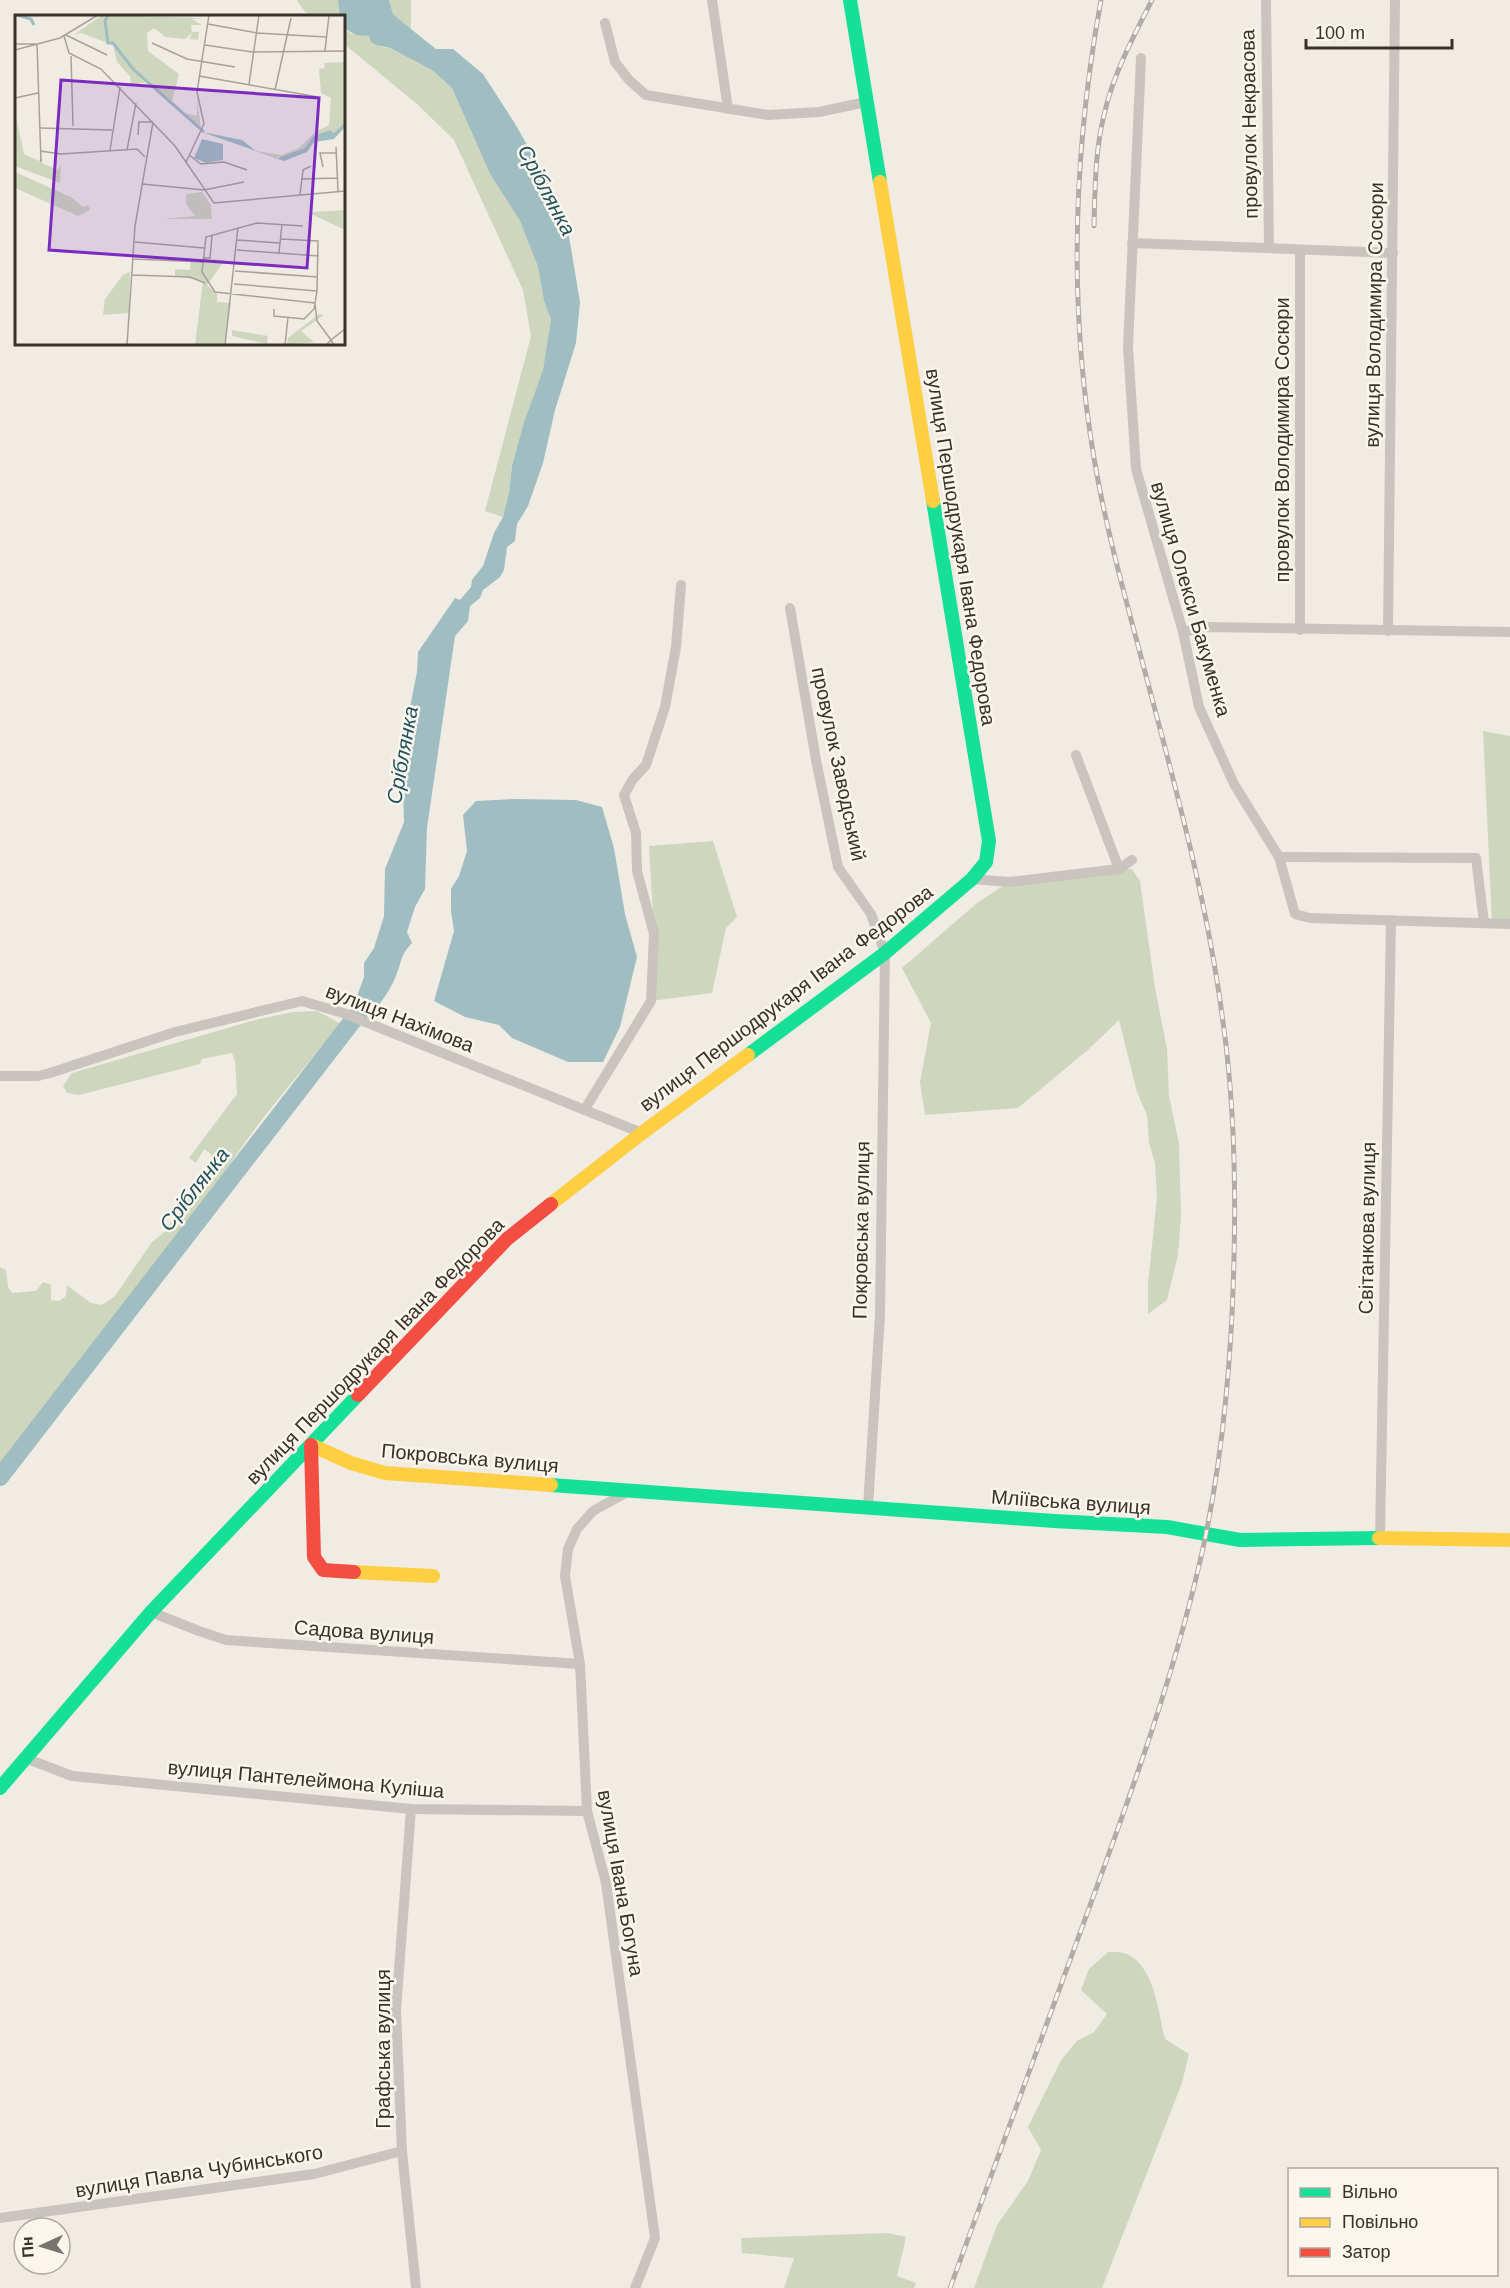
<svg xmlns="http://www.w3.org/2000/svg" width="1510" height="2288" viewBox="0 0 1510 2288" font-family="Helvetica,sans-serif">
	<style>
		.green { fill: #ced6be }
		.water { fill: #a0bec1 }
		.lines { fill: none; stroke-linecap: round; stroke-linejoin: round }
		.river { stroke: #a0bec1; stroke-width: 18 }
		.street { stroke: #c9c4bd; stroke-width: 10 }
		.fast { stroke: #16e098; stroke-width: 14 }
		.slow { stroke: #ffcf43; stroke-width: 14 }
		.jam { stroke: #f24e42; stroke-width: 14 }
		.rail-casing { stroke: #b1aca7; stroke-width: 5 }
		.rail { stroke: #fbf6ed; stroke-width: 3; stroke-dasharray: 9; stroke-linecap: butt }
		.labels { text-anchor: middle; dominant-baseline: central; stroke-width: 5; stroke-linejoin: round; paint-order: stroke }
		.street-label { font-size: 20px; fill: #3a312b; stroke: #fbf6ed }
		.water-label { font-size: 21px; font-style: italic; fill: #1f525d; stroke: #fbf6ed }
		.inset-river { fill: none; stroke: #a0bec1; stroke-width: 3 }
		.inset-road { fill: none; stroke: #a7a19a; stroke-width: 1.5 }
		.view { fill: #7b2cbf; fill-opacity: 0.15; stroke: #7b2cbf; stroke-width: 3 }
		.inset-edge { fill: none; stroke: #3a312b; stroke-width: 3 }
	</style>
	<rect width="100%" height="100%" fill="#f0ece4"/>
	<g class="green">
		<path d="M297,0H338L341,15L340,16C317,16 310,23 297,0Z"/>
		<path d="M389,0H411V29L393,14Z"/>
		<path d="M344,28L352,34L369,36L382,47L390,48L432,70L452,88L490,174L520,221L538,267L544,301L551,320L547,349L543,370L524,422L512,464L509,493L503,517L485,511L531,336L523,290L454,140L417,104L344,44Z"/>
		<path d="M1483,731L1510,736V924L1492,923Z"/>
		<path d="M713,841L737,917L726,928L712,993L651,1001L654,934L649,846Z"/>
		<path d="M1119,869H1132L1140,881L1155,988L1167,1049L1169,1096L1179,1143L1181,1216L1178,1255L1167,1300L1148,1314V1284L1157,1197L1155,1163L1149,1143L1147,1115L1137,1092L1119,1020L1090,1048L1018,1108L925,1115L920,1082L931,1023L902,968L977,903L1009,882Z"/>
		<path d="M317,1011L341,1024C311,1060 280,1095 252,1133C233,1158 217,1186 198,1212C132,1300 68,1390 0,1477V1267L6,1270L8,1287L12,1293L36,1291L43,1282L51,1285V1300L59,1301L66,1296L67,1285L91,1303L102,1305L115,1296L152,1242L166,1231L186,1195L211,1169V1154L204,1149L196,1163L189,1158L237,1094L235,1061L232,1053L202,1059L200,1064L185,1068L79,1095L67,1093L63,1086L72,1073L259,1019L293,1012Z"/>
		<path d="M1108,1952C1114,1952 1122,1952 1127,1954C1155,1967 1158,2012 1165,2039L1189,2054L1182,2083L1102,2288H974L997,2225L1028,2181L1041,2150L1028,2127L1061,2060L1077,2041L1094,2032L1107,2014L1081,1990L1089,1969Z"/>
		<path d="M888,2233L906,2237L897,2276L916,2283L914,2288H784L794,2258L742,2253L741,2238Z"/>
	</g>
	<g class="water">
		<path d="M338,0H389L393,14L411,29L436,49H453L483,74L514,122L561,204L569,236L580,302L576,343L555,410L543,463L528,506L517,524L515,541L507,547L504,570L500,577L483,590L480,598L470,606L468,621L455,636L427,828L425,889L415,907L407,932L412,943C400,956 403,958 397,973C392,988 382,1001 372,1014L353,1007L364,977V963L374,948L384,916L385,869L404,822L402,748L417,672L418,652L455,598L460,600L471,587L472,580L483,566L494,533L503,517L509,493L512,465L524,422L543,370L551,320L544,301L538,267L520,221L490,174L452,88L432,70L390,48L376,45L371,42L369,36L356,35L344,28V16H340Z"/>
		<path d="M515,799L576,800L602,807L614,848L625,914L637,957L620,1027L603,1062H568L512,1038L499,1025L465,1017L434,1001L454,931L451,911V889L459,876L467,851L463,815L476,801Z"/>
	</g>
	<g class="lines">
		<path class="river" d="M0,1477L361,1010L371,996L373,989"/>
		<g class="street">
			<path d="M712,0L728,109"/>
			<path d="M1266,0L1269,248"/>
			<path d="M605,23L615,62L629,80L646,95L768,115L819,112L866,102"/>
			<path d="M1141,58L1128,347L1136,469L1183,632L1199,707L1234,784L1279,857L1295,914L1310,918L1510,924"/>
			<path d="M1132,243L1393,253"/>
			<path d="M790,608L816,760L838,867L871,914L885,953L880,1315L868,1507"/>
			<path d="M1300,630V250"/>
			<path d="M1388,631L1395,0"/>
			<path d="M1183,632L1206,627L1510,632"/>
			<path d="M1076,755L1119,869"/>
			<path d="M1279,857L1476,858L1484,923"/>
			<path d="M972,879L1009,882L1119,869L1132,860"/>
			<path d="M0,1076H38L50,1073L175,1032L302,1001L343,1013L642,1133"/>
			<path d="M585,1109L651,1001L654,934L637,871L636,833L624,795L633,779L646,765L665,707L676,647L681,585"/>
			<path d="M629,1491L593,1511L577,1529L568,1549L565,1576L580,1664L587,1811L606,1883L655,2238L635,2288"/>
			<path d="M1380,1538L1391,920"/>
			<path d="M151,1612L199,1631L226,1640L580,1664"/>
			<path d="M25,1758L72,1776L411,1809L587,1811"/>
			<path d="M411,1809L396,2011L402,2151L416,2288"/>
			<path d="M0,2218L314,2174L402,2151"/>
		</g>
		<g class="fast">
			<path d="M850,0L880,182"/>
			<path d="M748,1055L885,953L972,879L986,862L989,841L933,501"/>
			<path d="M551,1485L1054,1521L1167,1527L1240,1540L1379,1538"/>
			<path d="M0,1788L151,1612L358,1395"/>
		</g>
		<g class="slow">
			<path d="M880,182L933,501"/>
			<path d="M551,1204L642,1133L748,1055"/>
			<path d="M311,1445L351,1463L385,1473L551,1485"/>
			<path d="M1379,1538L1510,1540"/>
			<path d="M354,1572L433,1576"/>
		</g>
		<g class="jam">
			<path d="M358,1395L507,1239L551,1204"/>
			<path d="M311,1445L314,1557L323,1570L354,1572"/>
		</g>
		<defs>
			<g id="rail">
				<path d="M1094,226C1095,190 1095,151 1104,115C1113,75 1133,37 1152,0"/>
				<path d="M950,2288C995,2166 1039,2044 1084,1922C1130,1796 1177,1670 1205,1539C1224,1446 1232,1352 1234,1258C1236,1179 1234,1100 1223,1022C1207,897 1172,775 1140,653C1123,589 1105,524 1094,458C1068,304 1073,153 1101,0"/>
			</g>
		</defs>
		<use href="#rail" class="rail-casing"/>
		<use href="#rail" class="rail"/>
	</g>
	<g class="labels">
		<g class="street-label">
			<text transform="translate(1249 124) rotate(-91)">провулок Некрасова</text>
			<text transform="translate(1374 315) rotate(-89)">вулиця Володимира Сосюри</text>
			<text transform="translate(1282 440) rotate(-90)">провулок Володимира Сосюри</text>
			<text transform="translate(961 547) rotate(81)">вулиця Першодрукаря Івана Федорова</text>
			<text transform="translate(1191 599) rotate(74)">вулиця Олекси Бакуменка</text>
			<text transform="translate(839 764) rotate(78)">провулок Заводський</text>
			<text transform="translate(786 998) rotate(-37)">вулиця Першодрукаря Івана Федорова</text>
			<text transform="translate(400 1018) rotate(21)">вулиця Нахімова</text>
			<text transform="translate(1367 1228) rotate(-89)">Світанкова вулиця</text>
			<text transform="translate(861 1230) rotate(-89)">Покровська вулиця</text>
			<text transform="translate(375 1351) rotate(-46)">вулиця Першодрукаря Івана Федорова</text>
			<text transform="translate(470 1458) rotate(5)">Покровська вулиця</text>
			<text transform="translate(1071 1502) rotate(4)">Мліївська вулиця</text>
			<text transform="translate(364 1632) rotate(4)">Садова вулиця</text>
			<text transform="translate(306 1779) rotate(5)">вулиця Пантелеймона Куліша</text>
			<text transform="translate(621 1883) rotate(80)">вулиця Івана Богуна</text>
			<text transform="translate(383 2049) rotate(-90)">Графська вулиця</text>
			<text transform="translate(199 2171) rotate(-9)">вулиця Павла Чубинського</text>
		</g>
		<g class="water-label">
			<text transform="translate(547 190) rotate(62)">Сріблянка</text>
			<text transform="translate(402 755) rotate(-80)">Сріблянка</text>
			<text transform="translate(194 1189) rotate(-52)">Сріблянка</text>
		</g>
	</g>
	<g transform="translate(15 15)">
		<rect width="330" height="330" fill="#f0ece4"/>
		<path d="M87,0L188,3L177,4L187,10H176L177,17H184L183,25L175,24L177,18L170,24L150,22L139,13L132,18L133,36L164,59L157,86L170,98L182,101V83L186,114L132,67L116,70L115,61L102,47L98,30L66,18L59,20ZM329,47L330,109L319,118L315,115L298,121L290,133L269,142H260L241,136L267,140L284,133L300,117L314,110L316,83L306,78L304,54L310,53L309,48ZM0,97L9,139L24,146L27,141V148L43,155L46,149L45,168L0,151ZM0,157L56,182L68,192L73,190L75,195L63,201L0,173ZM187,177L196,190L197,204H148L180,201L171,189V179ZM330,195V215L296,199L299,197ZM188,244L210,245L192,270L202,279V287L216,288L210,330H180L188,266L160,261V254L175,255L176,246ZM115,257L114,298L88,300L90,284L108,260ZM304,299L309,300L286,316L299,327L272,330L273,323ZM217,315L253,321L252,329L217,321Z" fill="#ced6be"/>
		<path d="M328,109L330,112L319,124L299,127L292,137L269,146L187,117L227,125L241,136L263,143L290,133L298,121L315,115L319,118ZM187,124L208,129V145L191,148L179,143Z" fill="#a0bec1"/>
		<path class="inset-river" d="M2,0L16,4L19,10M93,0L90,6L93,28H98L118,54L189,117"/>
		<path class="inset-road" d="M246,0H297M193,9L242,18L311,22M51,20L92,40M49,21L54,38L86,54L160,131L199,188L330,176M137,28L172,44L220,52M0,29H22L26,147M190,30L237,37L330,36M0,35L45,23L83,0M310,36L314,0M56,41L58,111M184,61L303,82M234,69L244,0M260,75L276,3M0,83L23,78M24,113L97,115M123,120L124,107H138M321,132L323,176M95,135L105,72M112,135L121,88M25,136L46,139L122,134L130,142M174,140L186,149L209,147L232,155M171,147L189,109L182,77L194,0M308,152L305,138H321M286,164L323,163M127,169L189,175L229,167M285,180L288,155L296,151M288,211L242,208L191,222L187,257L200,277L300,288M222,225L265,228M120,227L189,233M222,235L304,241M264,238L267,209M188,243H195L197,221M118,244L188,247M220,256L303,262M117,260L175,262L190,268M219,269L302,276M300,289L302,306L316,325L311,330M259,294V301L289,304L299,294L302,276L303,226L266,224M112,330L120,211L138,107M210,330L223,212M270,330L273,302M319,330L316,325L330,314"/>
		<path class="view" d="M46,65L304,83L292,253L34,235Z"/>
		<rect width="330" height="330" class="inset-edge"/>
	</g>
	<rect x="1288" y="2168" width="210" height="108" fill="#fbf6ed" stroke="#aea79f" stroke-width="1.5"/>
	<rect x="1300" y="2188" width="30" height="9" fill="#16e098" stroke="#aea79f" stroke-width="1.5"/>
	<text x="1342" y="2198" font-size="18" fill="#3a312b">Вільно</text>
	<rect x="1300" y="2218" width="30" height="9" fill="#ffcf43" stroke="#aea79f" stroke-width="1.5"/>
	<text x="1342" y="2228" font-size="18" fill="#3a312b">Повільно</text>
	<rect x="1300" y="2248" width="30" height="9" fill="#f24e42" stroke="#aea79f" stroke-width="1.5"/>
	<text x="1342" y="2258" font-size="18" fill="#3a312b">Затор</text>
	<g transform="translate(42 2246) rotate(266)"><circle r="28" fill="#fbf6ed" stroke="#aea79f" stroke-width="1.5"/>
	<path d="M0-4.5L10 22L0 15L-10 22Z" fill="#7a726c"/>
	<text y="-9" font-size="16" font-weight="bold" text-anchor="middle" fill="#3a312b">Пн</text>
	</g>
	<path d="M1306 39v9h146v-9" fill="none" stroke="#3a312b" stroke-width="3"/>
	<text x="1315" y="39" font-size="18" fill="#3a312b" stroke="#fbf6ed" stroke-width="4.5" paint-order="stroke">100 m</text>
</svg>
